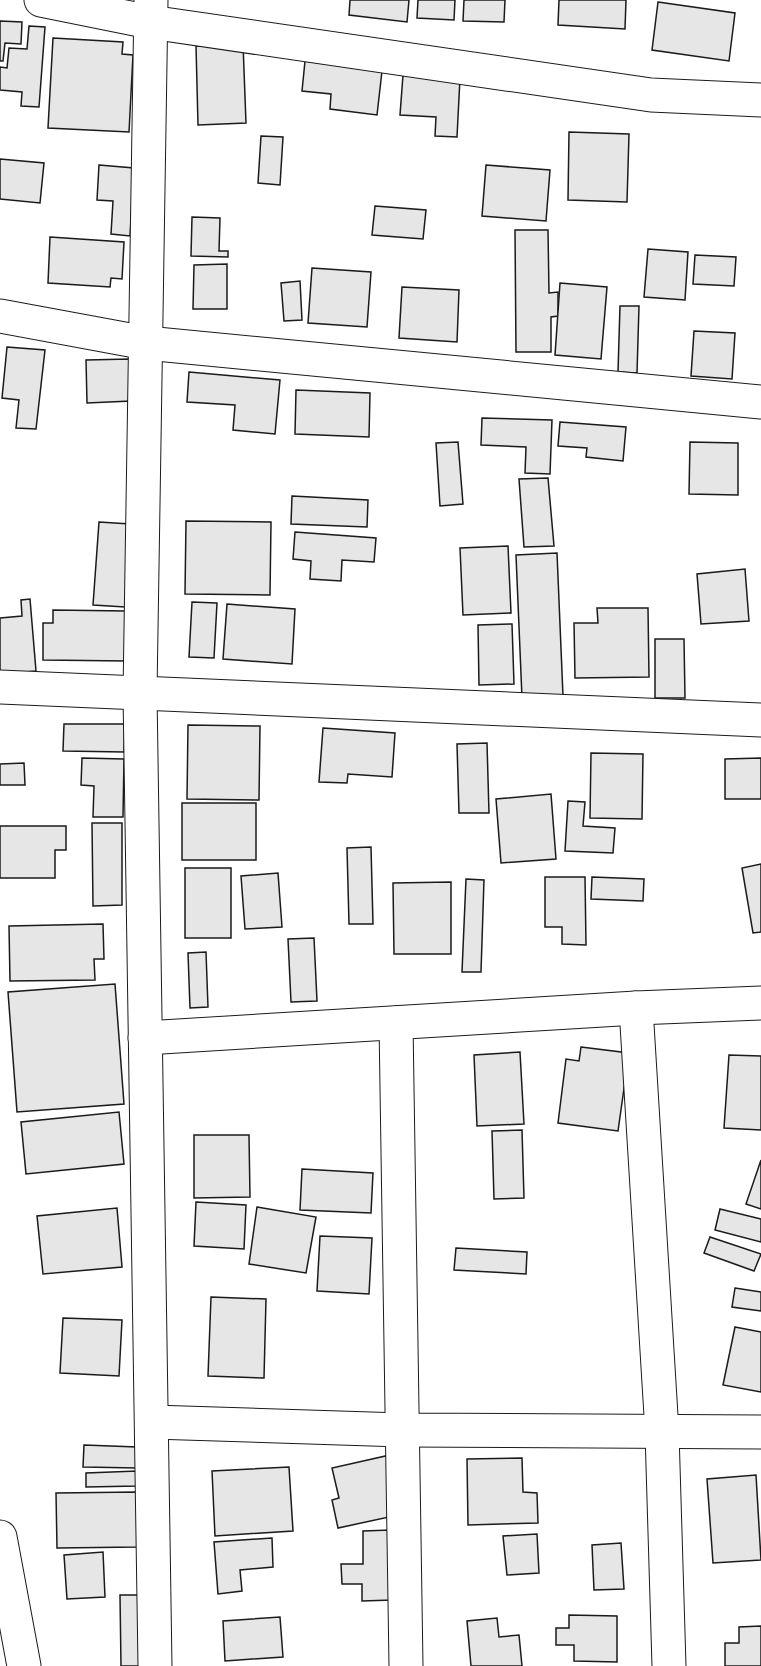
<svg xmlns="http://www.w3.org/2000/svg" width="761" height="1666" viewBox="0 0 761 1666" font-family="'Varela Round',sans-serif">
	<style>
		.building { fill: #e6e6e6; stroke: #1a1a1a; stroke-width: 1.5 }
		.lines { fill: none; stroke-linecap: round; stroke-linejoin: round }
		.street-casing { stroke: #1a1a1a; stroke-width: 35 }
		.street { stroke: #fff; stroke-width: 33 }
	</style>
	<rect width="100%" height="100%" fill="#fff"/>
	<g class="building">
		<path d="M350,0H409L407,22L349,15Z"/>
		<path d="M418,0H455L454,20L417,18Z"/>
		<path d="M464,0H505L504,22L463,21Z"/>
		<path d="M559,0H626L625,29L558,25Z"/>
		<path d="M658,2L735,13L729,61L652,50Z"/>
		<path d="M0,21L22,22L21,44L5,43L3,61H0Z"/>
		<path d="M29,26L45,27L39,107L21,106L22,92L0,90V67L7,68L9,48L27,49Z"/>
		<path d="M53,38L123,42L122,54L133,55L129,132L48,128Z"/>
		<path d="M243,44L246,123L198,125L196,46Z"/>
		<path d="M305,61L382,71L377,115L330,109L331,94L302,91Z"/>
		<path d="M403,75L460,78L457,137L435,136L436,117L400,115Z"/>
		<path d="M569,132L629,134L627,202L568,200Z"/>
		<path d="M261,136L283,137L280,185L258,183Z"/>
		<path d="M0,159L44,163L40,203L0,199Z"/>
		<path d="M99,165L134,168L130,236L111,234L113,201L97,200Z"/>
		<path d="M486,165L550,170L546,221L482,216Z"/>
		<path d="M375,206L426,210L423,239L372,235Z"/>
		<path d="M192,217L220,218L219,251H228V257L191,256Z"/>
		<path d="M515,230H548L549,293L558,292V316L551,317V352H516Z"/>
		<path d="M50,237L124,242L122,279L111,278L110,287L48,283Z"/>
		<path d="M648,249L688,252L685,300L644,297Z"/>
		<path d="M695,255L736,257L734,286L693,284Z"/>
		<path d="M227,264V309H193L194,265Z"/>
		<path d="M312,268L371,272L367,327L308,323Z"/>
		<path d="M300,281L302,320L284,321L281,283Z"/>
		<path d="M560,283L607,287L601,359L555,355Z"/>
		<path d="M402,287L459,290L457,342L399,338Z"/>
		<path d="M620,306H639L637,373L618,372Z"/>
		<path d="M694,331L735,333L732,379L691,376Z"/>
		<path d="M7,347L45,350L36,429L16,428L19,400L2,398Z"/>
		<path d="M130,359L131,401L87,403L86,360Z"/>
		<path d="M189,372L280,380L275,434L233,430L235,405L187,402Z"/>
		<path d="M296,390L370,393L369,437L295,434Z"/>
		<path d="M482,418L552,420L550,474L525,473L526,447L481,445Z"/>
		<path d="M560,422L626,427L623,461L586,457L587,448L558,446Z"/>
		<path d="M458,442L463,504L440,506L436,443Z"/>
		<path d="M690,442L738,443V495L689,494Z"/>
		<path d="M548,478L554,546L524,547L519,479Z"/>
		<path d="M292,496L368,500L367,527L291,524Z"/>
		<path d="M186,521L271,522L270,595L185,594Z"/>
		<path d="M99,522L130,524L125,607L93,605Z"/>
		<path d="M295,532L376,538L374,562L342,560L341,581L310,579L311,561L293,559Z"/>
		<path d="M508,546L511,613L463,615L460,548Z"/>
		<path d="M557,553L563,696L522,698L516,555Z"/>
		<path d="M745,569L749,621L701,624L697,574Z"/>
		<path d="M30,599L36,671L0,674V618L22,616L21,600Z"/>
		<path d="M192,602L217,603L214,658L189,657Z"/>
		<path d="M227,604L295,609L292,664L223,659Z"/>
		<path d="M597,608H648L649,677L575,678L574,623H598Z"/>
		<path d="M53,610L127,611L126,661L43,660V623H53Z"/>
		<path d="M512,624L514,684L479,685L478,625Z"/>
		<path d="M655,639H684L685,698H655Z"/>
		<path d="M64,724H125L124,752L63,751Z"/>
		<path d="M188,725L260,726L259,800L187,799Z"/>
		<path d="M323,728L395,733L392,777L348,774L347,783L319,782Z"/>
		<path d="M487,743L489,813H459L457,744Z"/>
		<path d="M591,753L643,754L642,819L590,818Z"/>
		<path d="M82,758L124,759L123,817H93L94,786L81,785Z"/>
		<path d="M761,758V799H725V759Z"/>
		<path d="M24,763L25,785H0V764Z"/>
		<path d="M551,794L556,859L501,863L496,799Z"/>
		<path d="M568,801L585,802L583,826L615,828L613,853L565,851Z"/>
		<rect x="182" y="803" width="74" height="57"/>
		<path d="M92,823H122V905L93,906Z"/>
		<path d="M0,826H66V850H55V878H0Z"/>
		<path d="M371,847L373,924H349L347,848Z"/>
		<path d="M761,864V932L753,933L742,868Z"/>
		<rect x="185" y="868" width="46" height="70"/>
		<path d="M278,873L282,927L245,929L241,876Z"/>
		<path d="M545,877H585L586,945L562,944V927H545Z"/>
		<path d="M592,877L644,879L643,901L591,899Z"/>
		<path d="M466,879L484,880L481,972H462Z"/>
		<path d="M451,882V954H394L393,883Z"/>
		<path d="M103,924L104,959H94L95,980L10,981L9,926Z"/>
		<path d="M314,938L317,1001L291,1002L288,939Z"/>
		<path d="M206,952L208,1007L190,1008L188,953Z"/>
		<path d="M115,984L124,1104L17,1112L8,992Z"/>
		<path d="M581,1047L629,1053L618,1131L558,1123L566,1059L579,1061Z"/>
		<path d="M520,1052L524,1124L477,1126L474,1055Z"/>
		<path d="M729,1055L761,1056V1130L724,1128Z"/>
		<path d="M119,1112L124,1164L26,1174L21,1122Z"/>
		<path d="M522,1130L524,1198L494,1199L492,1131Z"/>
		<path d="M194,1135H249L250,1197L194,1198Z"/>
		<path d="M761,1160V1209L746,1204Z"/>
		<path d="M302,1169L373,1173L371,1213L300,1210Z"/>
		<path d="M196,1202L246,1205L244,1249L194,1246Z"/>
		<path d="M257,1207L316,1217L306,1273L249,1264Z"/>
		<path d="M117,1208L122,1267L43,1274L37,1216Z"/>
		<path d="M720,1209L761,1219V1242L715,1230Z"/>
		<path d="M320,1236L372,1238L369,1294L317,1291Z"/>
		<path d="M710,1237L761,1254L754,1271L704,1253Z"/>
		<path d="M456,1248L527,1252L526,1274L454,1270Z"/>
		<path d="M735,1288L761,1292V1311L732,1307Z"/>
		<path d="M211,1297L266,1299L264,1378L208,1376Z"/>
		<path d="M63,1318L122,1320L119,1376L60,1373Z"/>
		<path d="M735,1327L761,1332V1392L723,1385Z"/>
		<path d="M84,1445L137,1447V1468L83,1467Z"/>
		<path d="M390,1455L403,1514L338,1528L332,1500L339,1498L332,1468Z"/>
		<path d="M522,1458L523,1492L537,1493L538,1523L468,1525L467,1459Z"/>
		<path d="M289,1467L293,1531L215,1536L212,1471Z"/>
		<path d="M137,1471L138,1486L86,1487V1473Z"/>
		<path d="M756,1475L761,1560L713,1563L707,1479Z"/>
		<path d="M137,1492L138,1547L57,1548L56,1493Z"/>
		<path d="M391,1530L392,1600L362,1601V1584H342L341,1564H363V1531Z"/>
		<path d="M537,1534L539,1573L507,1575L503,1536Z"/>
		<path d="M272,1538L273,1567L240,1570L242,1591L218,1594L214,1542Z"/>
		<path d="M621,1543L624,1589L594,1590L592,1545Z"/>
		<path d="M103,1552L105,1597L67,1599L64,1555Z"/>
		<path d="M120,1595H142L143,1666H121Z"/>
		<path d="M569,1615L617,1616V1662L574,1661V1645H556V1628H569Z"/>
		<path d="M280,1617L283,1657L225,1661L223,1621Z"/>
		<path d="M497,1618L499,1637L519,1635L522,1666H471L467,1621Z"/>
		<path d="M761,1626V1666H725V1643H739V1627Z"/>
	</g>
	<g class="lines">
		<defs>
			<g id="street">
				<path d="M41,0L150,22L651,95L761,100"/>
				<path d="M151,0L140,693L155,1666"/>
				<path d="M0,316L146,343L761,402"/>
				<path d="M0,687L761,720"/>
				<path d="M636,1008L662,1432L669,1666"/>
				<path d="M396,1023L406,1666"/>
				<path d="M145,1038L636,1008L761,1003"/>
				<path d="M152,1422L402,1430L761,1432"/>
				<path d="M0,1537L24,1666"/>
			</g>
		</defs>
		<use href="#street" class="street-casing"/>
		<use href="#street" class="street"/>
	</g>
</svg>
